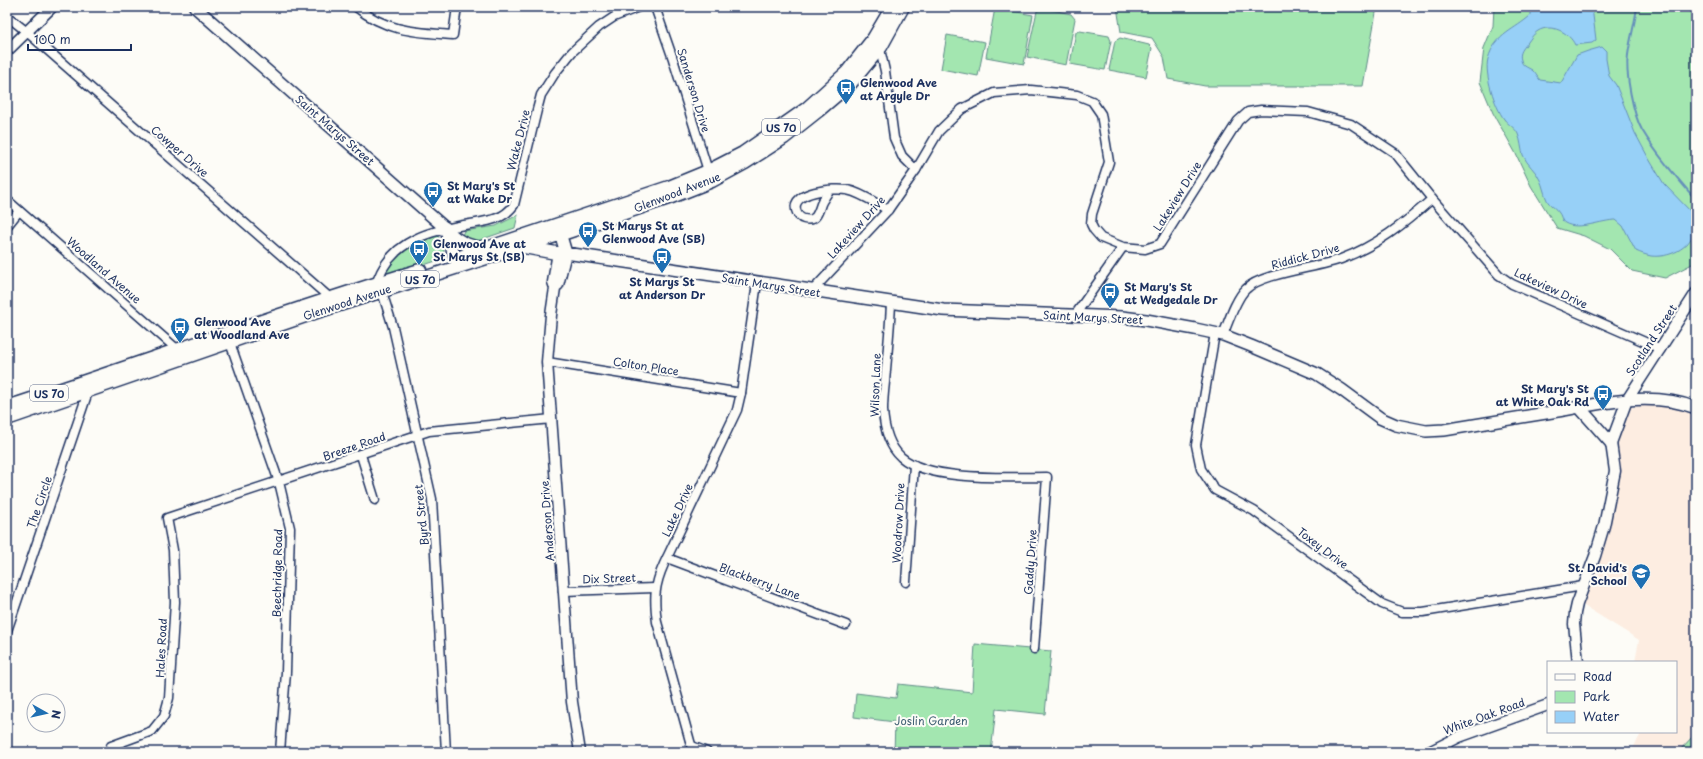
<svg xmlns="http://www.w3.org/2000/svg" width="1703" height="759" viewBox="0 0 1703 759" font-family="'Playpen Sans',sans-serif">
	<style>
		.built { fill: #fdede1 }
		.green { fill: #a3e6b0; stroke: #5f8a87 }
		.water { fill: #97d0f7; stroke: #6590ba }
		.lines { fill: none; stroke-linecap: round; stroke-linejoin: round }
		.stream { stroke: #6590ba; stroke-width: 2 }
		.minor-casing { stroke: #1b2f5e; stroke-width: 11 }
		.tertiary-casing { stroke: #1b2f5e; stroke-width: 13 }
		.secondary-casing { stroke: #1b2f5e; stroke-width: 14 }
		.primary-casing { stroke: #1b2f5e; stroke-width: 15 }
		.minor { stroke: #fdfcf7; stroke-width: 8 }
		.tertiary { stroke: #fdfcf7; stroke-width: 10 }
		.secondary { stroke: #fdfcf7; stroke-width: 11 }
		.primary { stroke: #fdfcf7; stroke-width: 12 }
		.labels { text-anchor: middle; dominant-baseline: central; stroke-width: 4; stroke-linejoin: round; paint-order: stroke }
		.shield { fill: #fdfcf7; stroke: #5f6c8c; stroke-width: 1 }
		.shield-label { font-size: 10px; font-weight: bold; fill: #1b2f5e }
		.poi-label { font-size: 11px; font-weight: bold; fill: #1b2f5e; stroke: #fdfcf7; text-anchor: start }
		.street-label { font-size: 11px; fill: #1b2f5e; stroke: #fdfcf7 }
		.park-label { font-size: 11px; fill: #3d5d72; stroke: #fdfcf7 }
	</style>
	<rect width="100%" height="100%" fill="#fdfcf7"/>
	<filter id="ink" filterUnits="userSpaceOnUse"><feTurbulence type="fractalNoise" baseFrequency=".025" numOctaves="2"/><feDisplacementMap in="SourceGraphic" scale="8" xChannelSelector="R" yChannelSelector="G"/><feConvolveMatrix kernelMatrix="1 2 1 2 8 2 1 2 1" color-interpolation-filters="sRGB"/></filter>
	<g filter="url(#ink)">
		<path class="built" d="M1648,405L1680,408L1696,414V752H1631L1642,732H1676V662H1635L1639,640L1581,604L1597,565L1608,521L1618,457L1617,442L1618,435L1628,408Z"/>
		<g class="green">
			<path d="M1117,7H1377L1363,86H1205L1168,79L1164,57L1152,38L1121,32Z"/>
			<path d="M1494,7H1696V262L1665,278L1632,271L1610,249L1584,236L1557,228L1531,186L1515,152L1493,113L1480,82L1484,48L1493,26Z"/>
			<path d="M995,8L1033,15L1024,64L986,57Z"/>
			<path d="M1043,8L1071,14L1075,19L1066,65L1027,57L1037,11Z"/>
			<path d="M1080,31L1109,36L1111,41L1105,70L1070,64L1076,32Z"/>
			<path d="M947,35L985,42L978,76L941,69Z"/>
			<path d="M1120,38L1149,45L1152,48L1146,77L1109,70L1115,41Z"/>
			<path d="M518,215L515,228L474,242L461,237L464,231L496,226Z"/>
			<path d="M435,235H437C443,243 448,253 439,260L387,277L384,276L383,271L404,248Z"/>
			<path d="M975,644L1051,651L1045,714L996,709L991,752H894L895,722L854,717L856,693L896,698L898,684L972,692Z"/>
			<path d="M1696,733V752H1678Z"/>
		</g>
		<path class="water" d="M1531,7H1592L1596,40L1592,43L1575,45C1569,32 1551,23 1538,31C1533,34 1529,41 1525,46C1522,50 1519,54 1521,60C1522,66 1527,67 1532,70C1535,72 1537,77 1540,80L1561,83L1577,55L1588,51L1602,47L1606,51V59L1609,76L1616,85L1635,133L1649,159L1664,184L1694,215C1693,220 1695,226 1694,231C1690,249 1668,258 1651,256C1646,255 1640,253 1636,251L1623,226L1616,220C1602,220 1578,231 1565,223C1561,221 1562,217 1559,213C1556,208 1549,205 1547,200C1544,194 1543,186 1540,180C1536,170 1527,165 1523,155C1521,148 1521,141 1518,134C1515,127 1508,125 1504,119C1495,107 1484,74 1488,59C1495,34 1515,30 1531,15Z"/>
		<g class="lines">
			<path class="stream" d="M1637,7C1635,23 1630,39 1628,55C1625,73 1633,114 1642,130C1657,155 1677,178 1696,200"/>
			<defs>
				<g id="minor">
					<path d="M356,7C387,32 416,32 453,35L457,7"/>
					<path d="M655,7L673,59L709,174"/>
					<path d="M7,16L27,32L330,298L331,302"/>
					<path d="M879,45L885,71L894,138L902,156L916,170"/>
					<path d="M829,190C827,195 823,199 821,204C818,213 816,222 804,219C800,218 797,214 796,210C791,191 834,188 847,190C862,193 875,203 888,210"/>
					<path d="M7,200L179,351"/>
					<path d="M7,226L19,211"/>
					<path d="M812,291L888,210L916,170L939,131L962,109L994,93L1031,90L1077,95L1092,101L1101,114L1109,162L1092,214L1091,224L1094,230L1101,238L1123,247L1145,249L1160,244L1238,121L1248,112L1261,110L1308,112L1351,124L1395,153L1432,199L1499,275L1512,284L1661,349"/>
					<path d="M891,303C890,329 887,356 885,382C884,391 883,401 883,410C884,426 888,445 901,457C930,482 1010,477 1047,477L1034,649"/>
					<path d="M1075,315L1123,247"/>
					<path d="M1215,333L1196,445L1201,469L1215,490L1254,511L1382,604L1402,612H1423L1583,586"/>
					<path d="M1223,335C1228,323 1236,298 1246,289C1262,273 1316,268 1341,259C1376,246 1404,224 1432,199"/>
					<path d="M228,337L279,482L290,528L286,672L280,752"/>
					<path d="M547,362L741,393"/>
					<path d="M361,455L375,500"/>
					<path d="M667,558L846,625"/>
					<path d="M906,582L914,465"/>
					<path d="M563,591L655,588"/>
					<path d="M7,631L89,389"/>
					<path d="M111,746L152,731L164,716L169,698L175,602L173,550L167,518L429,431L552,419"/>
					<path d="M692,746L707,752"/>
					<path d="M446,752L432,499L393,327L378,279C393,239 433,230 470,224C488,221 503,220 514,205L537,110L541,95L555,73L572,52L599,27L614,17L639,7"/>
					<path d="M693,752L657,622C654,599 654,586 664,564L737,410L741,393L757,283"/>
				</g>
				<g id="tertiary">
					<path d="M7,51L52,7"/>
					<path d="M556,253L557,258L553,282L555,288L551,315L547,362L572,702L580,752"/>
					<path d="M558,285L566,253"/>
					<path d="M1578,662L1574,624L1575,613L1577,604L1595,556L1604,526L1615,471L1611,443L1627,400L1696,293"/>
					<path d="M1429,752L1459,737L1548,705"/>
				</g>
				<g id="secondary">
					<path d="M195,7L445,228L458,266"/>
					<path d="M558,226L566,253L943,310L1122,317L1146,320L1195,329L1223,335L1251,346L1317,374L1342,390L1380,418L1396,425L1426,431L1444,430C1480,424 1516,418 1552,412C1599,404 1650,390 1696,408"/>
					<path d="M1580,408L1611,443"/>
				</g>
				<g id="primary">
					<path d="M445,228C455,241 467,247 484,248"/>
					<path d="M524,247L556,253H566"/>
					<path d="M460,257L669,187L708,171L743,153L806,109L847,72L873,39L892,7"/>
					<path d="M7,407C145,362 281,312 420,270"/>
					<path d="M7,419L320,311L568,232L669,198L712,181L745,163L784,138L818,111L851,83L881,47L903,7"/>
				</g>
			</defs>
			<use href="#minor" class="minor-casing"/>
			<use href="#tertiary" class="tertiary-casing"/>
			<use href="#secondary" class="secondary-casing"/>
			<use href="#primary" class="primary-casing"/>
			<use href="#minor" class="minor"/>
			<use href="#tertiary" class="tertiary"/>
			<use href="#secondary" class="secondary"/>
			<use href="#primary" class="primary"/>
		</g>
	</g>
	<defs>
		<symbol id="bus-pin" viewBox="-11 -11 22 30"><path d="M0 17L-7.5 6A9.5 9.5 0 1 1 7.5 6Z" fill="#1f6fb2" stroke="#fdfcf7"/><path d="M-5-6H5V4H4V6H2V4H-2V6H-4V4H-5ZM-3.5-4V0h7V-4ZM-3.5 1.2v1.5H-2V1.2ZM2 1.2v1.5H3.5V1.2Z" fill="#fff"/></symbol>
		<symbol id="school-pin" viewBox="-11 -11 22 30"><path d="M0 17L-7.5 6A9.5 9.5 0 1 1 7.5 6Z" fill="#1f6fb2" stroke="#fdfcf7"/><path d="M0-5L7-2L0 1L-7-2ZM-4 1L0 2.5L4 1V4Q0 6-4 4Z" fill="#fff"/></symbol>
	</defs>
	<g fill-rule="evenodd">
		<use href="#bus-pin" x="835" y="77" width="22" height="30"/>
		<use href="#bus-pin" x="422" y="180" width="22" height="30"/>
		<use href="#bus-pin" x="577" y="220" width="22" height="30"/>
		<use href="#bus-pin" x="408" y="238" width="22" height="30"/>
		<use href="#bus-pin" x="651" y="246" width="22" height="30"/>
		<use href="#bus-pin" x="1099" y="281" width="22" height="30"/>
		<use href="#bus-pin" x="169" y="316" width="22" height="30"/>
		<use href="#bus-pin" x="1592" y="383" width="22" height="30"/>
		<use href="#school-pin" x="1630" y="562" width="22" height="30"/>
	</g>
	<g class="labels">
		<g class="shield">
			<rect x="762" y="119" width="38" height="16" rx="3"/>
			<rect x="401" y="271" width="38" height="16" rx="3"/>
			<rect x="30" y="385" width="38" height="16" rx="3"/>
		</g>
		<g class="shield-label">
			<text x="781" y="127">US 70</text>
			<text x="420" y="279">US 70</text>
			<text x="49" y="393">US 70</text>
		</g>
		<g class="poi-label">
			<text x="860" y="82">Glenwood Ave<tspan x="860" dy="13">at Argyle Dr</tspan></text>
			<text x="447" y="185">St Mary's St<tspan x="447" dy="13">at Wake Dr</tspan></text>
			<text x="602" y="225">St Marys St at<tspan x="602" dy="13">Glenwood Ave (SB)</tspan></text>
			<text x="433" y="243">Glenwood Ave at<tspan x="433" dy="13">St Marys St (SB)</tspan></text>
			<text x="662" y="281" text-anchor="middle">St Marys St<tspan x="662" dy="13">at Anderson Dr</tspan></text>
			<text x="1124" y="286">St Mary's St<tspan x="1124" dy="13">at Wedgedale Dr</tspan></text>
			<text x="194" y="321">Glenwood Ave<tspan x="194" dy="13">at Woodland Ave</tspan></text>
			<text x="1589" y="388" text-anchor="end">St Mary's St<tspan x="1589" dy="13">at White Oak Rd</tspan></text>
			<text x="1627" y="567" text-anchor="end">St. David's<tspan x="1627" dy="13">School</tspan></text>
		</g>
		<g class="street-label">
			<text transform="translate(694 90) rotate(73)">Sanderson Drive</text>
			<text transform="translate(335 130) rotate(41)">Saint Marys Street</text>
			<text transform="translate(518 140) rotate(-76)">Wake Drive</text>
			<text transform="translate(180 151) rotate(41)">Cowper Drive</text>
			<text transform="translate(677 192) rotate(-21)">Glenwood Avenue</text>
			<text transform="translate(1177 196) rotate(-58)">Lakeview Drive</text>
			<text transform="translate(856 227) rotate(-48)">Lakeview Drive</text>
			<text transform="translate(1305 256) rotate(-15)">Riddick Drive</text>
			<text transform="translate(104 270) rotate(41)">Woodland Avenue</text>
			<text transform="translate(771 285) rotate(9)">Saint Marys Street</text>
			<text transform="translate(1551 288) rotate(25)">Lakeview Drive</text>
			<text transform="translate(347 302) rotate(-18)">Glenwood Avenue</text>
			<text transform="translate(1093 317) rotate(3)">Saint Marys Street</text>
			<text transform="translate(1651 340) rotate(-57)">Scotland Street</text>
			<text transform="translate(646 366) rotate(9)">Colton Place</text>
			<text transform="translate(875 385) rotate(-88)">Wilson Lane</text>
			<text transform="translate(354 446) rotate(-19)">Breeze Road</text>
			<text transform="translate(39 502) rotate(-71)">The Circle</text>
			<text transform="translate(677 510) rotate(-65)">Lake Drive</text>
			<text transform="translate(421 515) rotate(-96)">Byrd Street</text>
			<text transform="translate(547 521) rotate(-94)">Anderson Drive</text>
			<text transform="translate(898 523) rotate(-87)">Woodrow Drive</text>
			<text transform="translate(1323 548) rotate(37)">Toxey Drive</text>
			<text transform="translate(1030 562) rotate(-86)">Gaddy Drive</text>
			<text transform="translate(277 573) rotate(-89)">Beechridge Road</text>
			<text transform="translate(609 578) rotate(-2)">Dix Street</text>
			<text transform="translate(760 581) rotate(20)">Blackberry Lane</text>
			<text transform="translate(161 648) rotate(-87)">Hales Road</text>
			<text transform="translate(1484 716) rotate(-20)">White Oak Road</text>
		</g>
		<g class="park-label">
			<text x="931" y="720">Joslin Garden</text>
		</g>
	</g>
	<rect width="1703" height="759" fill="none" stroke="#fdfcf7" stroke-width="24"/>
	<rect x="12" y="12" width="1679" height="735" fill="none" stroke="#1b2f5e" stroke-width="1.5" filter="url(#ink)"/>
	<rect x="1547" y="661" width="130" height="72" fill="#fdfcf7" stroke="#a3aaba"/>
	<rect x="1555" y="674" width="20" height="6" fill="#fdfcf7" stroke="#a3aaba"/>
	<text x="1583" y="681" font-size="12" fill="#1b2f5e">Road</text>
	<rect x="1555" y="691" width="20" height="12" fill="#a3e6b0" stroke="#a3aaba"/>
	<text x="1583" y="701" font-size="12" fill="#1b2f5e">Park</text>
	<rect x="1555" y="711" width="20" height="12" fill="#97d0f7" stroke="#a3aaba"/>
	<text x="1583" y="721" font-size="12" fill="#1b2f5e">Water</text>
	<g transform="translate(46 713) rotate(98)"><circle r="19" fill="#fdfcf7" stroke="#a3aaba"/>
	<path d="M0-3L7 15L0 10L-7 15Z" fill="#1f6fb2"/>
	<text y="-6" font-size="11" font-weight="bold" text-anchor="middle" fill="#1b2f5e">N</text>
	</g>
	<path d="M28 44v6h103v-6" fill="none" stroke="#1b2f5e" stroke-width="2"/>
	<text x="34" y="44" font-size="12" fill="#1b2f5e" stroke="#fdfcf7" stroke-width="3" paint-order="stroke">100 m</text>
</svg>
